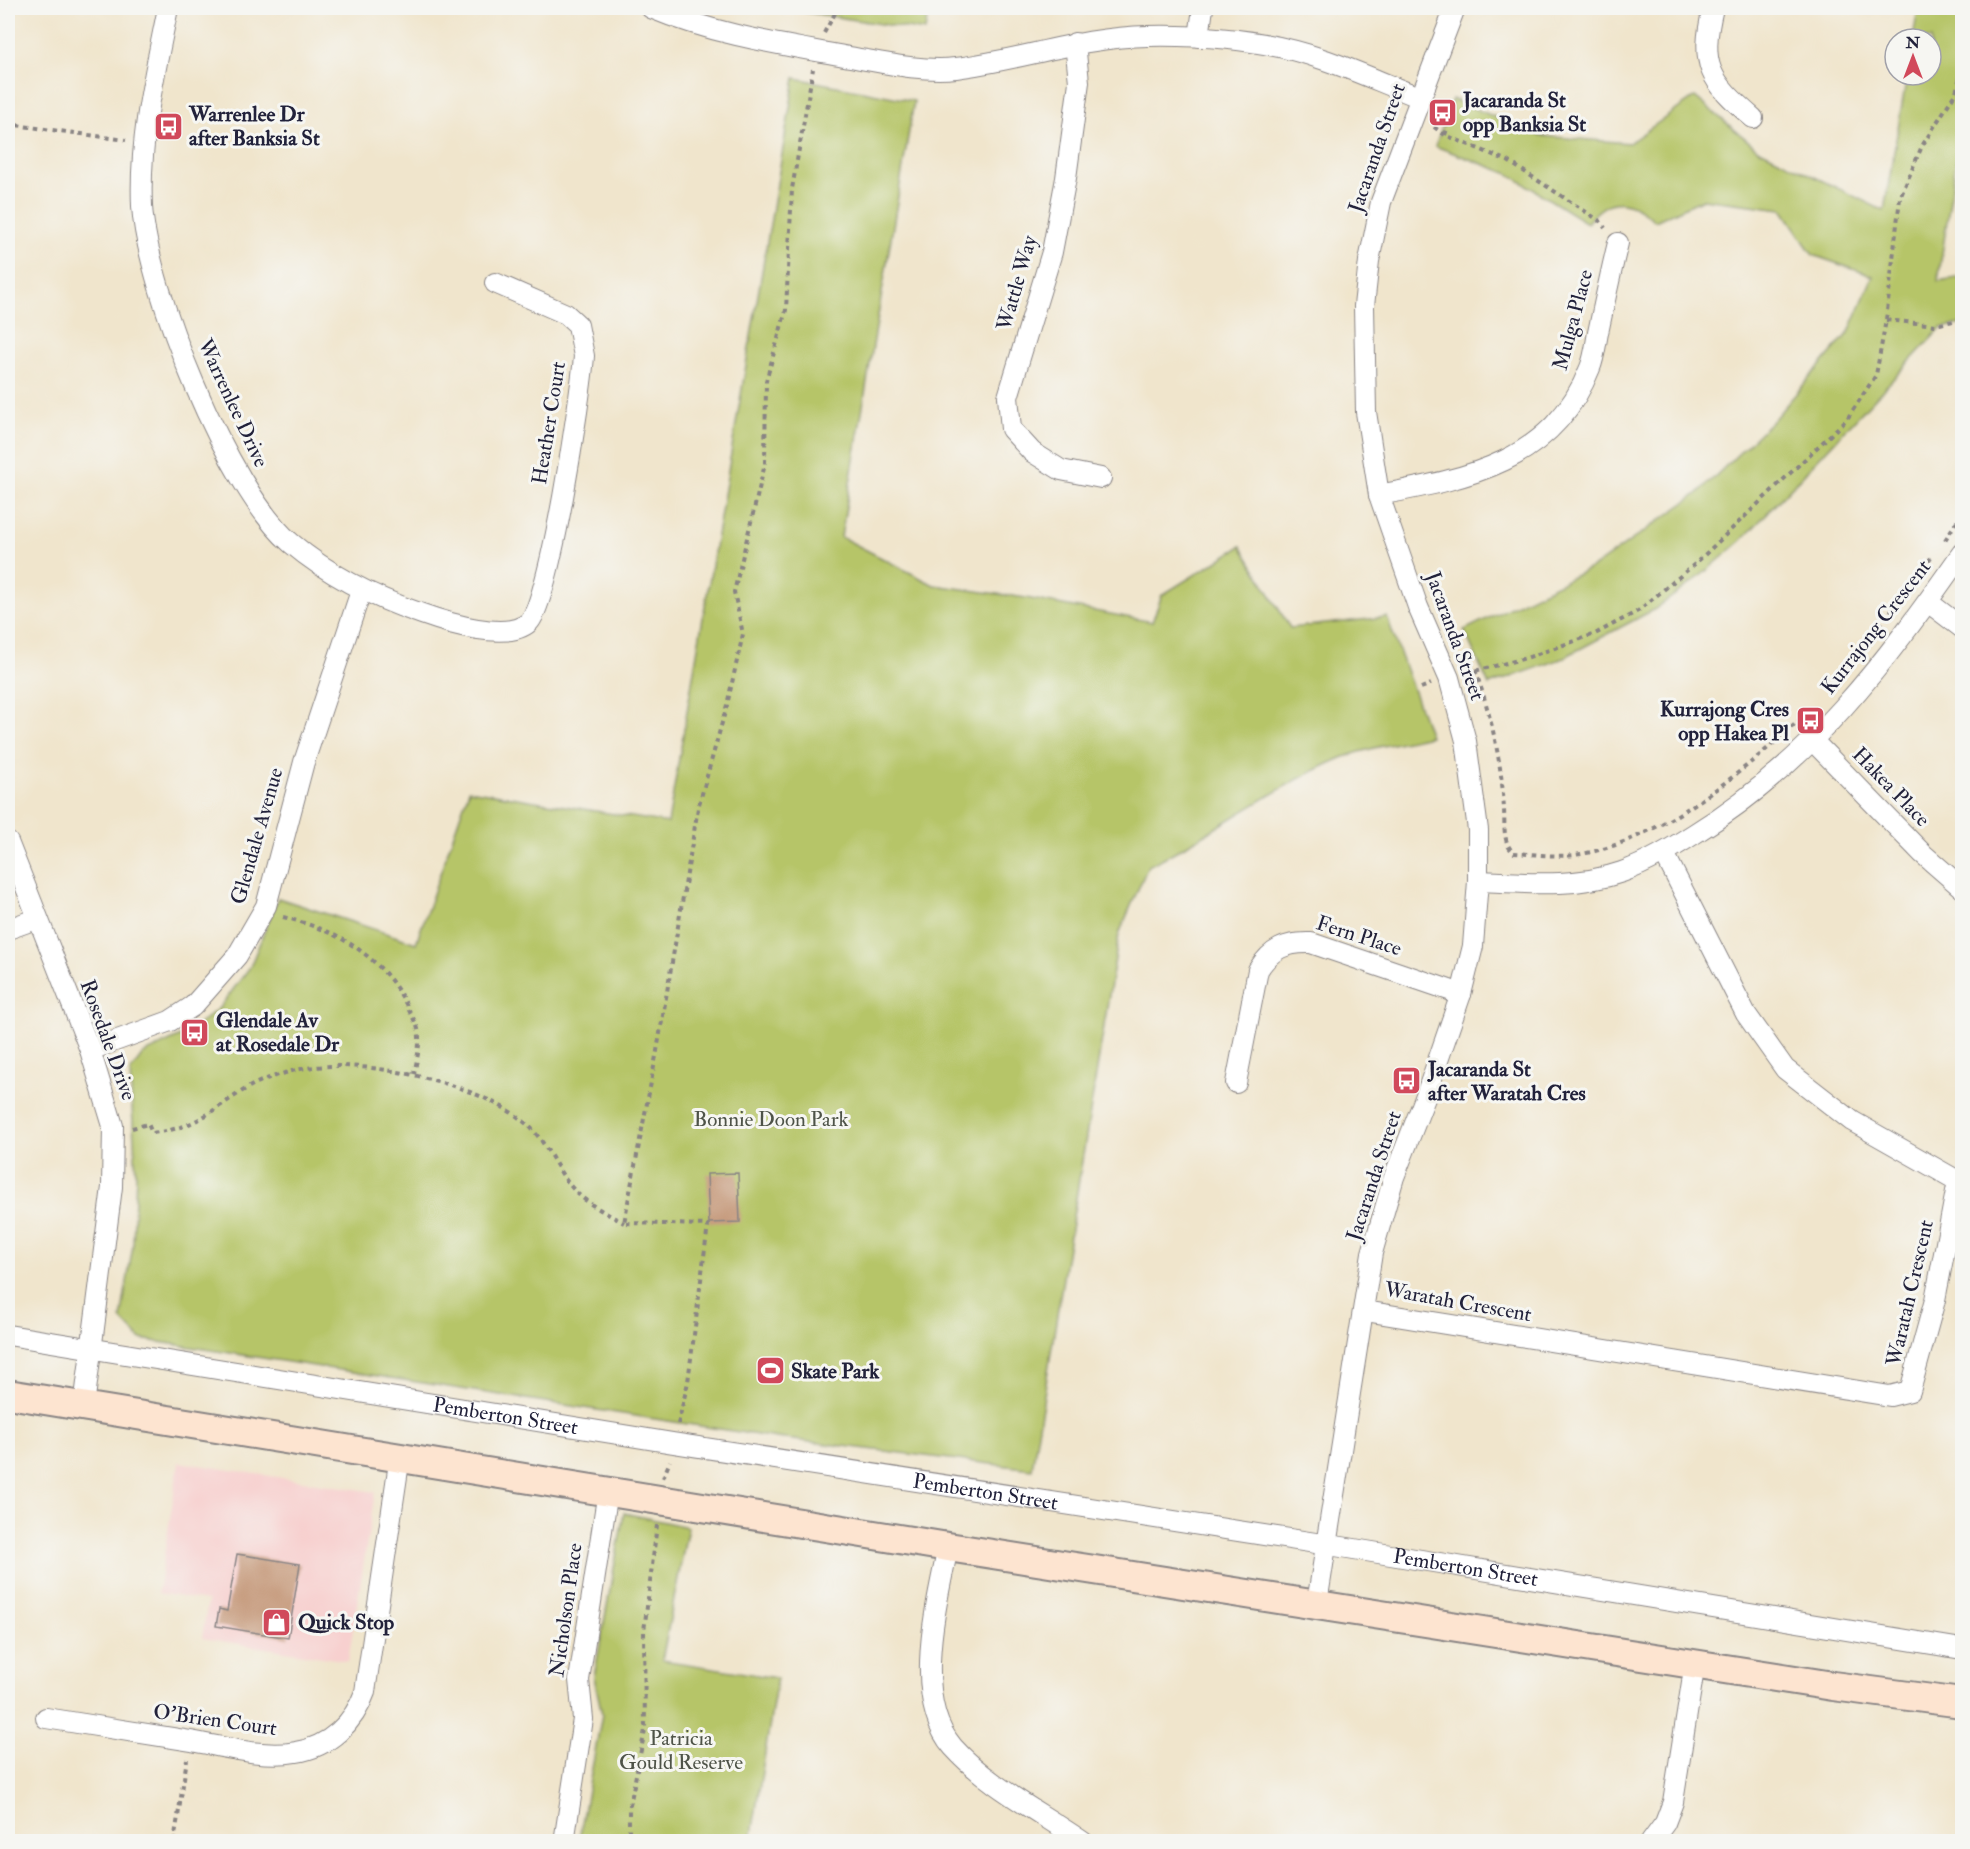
<svg xmlns="http://www.w3.org/2000/svg" width="1970" height="1849" viewBox="0 0 1970 1849" font-family="'IM FELL Double Pica',serif">
	<style>
		.built { fill: #f7d0cf }
		.park { fill: #b6c568; stroke: #6c7452; stroke-width: 1.5 }
		.building { fill: #c79d80 }
		.lines { fill: none; stroke-linecap: round; stroke-linejoin: round }
		.street-casing { stroke: #898484; stroke-width: 22 }
		.secondary-casing { stroke: #898484; stroke-width: 32 }
		.path { stroke: #898484; stroke-width: 4; stroke-dasharray: 4.5 4.5; stroke-linecap: butt }
		.street { stroke: #fff; stroke-width: 20 }
		.secondary { stroke: #fde4d0; stroke-width: 28 }
		.labels { text-anchor: middle; dominant-baseline: central; stroke-width: 6; stroke-linejoin: round; paint-order: stroke }
		.poi-label { font-size: 21px; font-weight: bold; fill: #22223b; stroke: #f6f6f2; text-anchor: start }
		.street-label { font-size: 21px; fill: #22223b; stroke: #f6f6f2 }
		.park-label { font-size: 21px; fill: #4e5348; stroke: #f6f6f2 }
	</style>
	<rect width="100%" height="100%" fill="#f6f6f2"/>
	<filter id="ink" filterUnits="userSpaceOnUse"><feTurbulence type="fractalNoise" baseFrequency=".0167" numOctaves="2"/><feDisplacementMap in="SourceGraphic" scale="12" xChannelSelector="R" yChannelSelector="G"/><feConvolveMatrix kernelMatrix="1 2 1 2 8 2 1 2 1" color-interpolation-filters="sRGB"/></filter>
	<filter id="wash" filterUnits="userSpaceOnUse"><feTurbulence type="fractalNoise" baseFrequency=".008" numOctaves="4" result="noise"/><feDisplacementMap in="SourceGraphic" scale="24" xChannelSelector="R" yChannelSelector="G"/><feGaussianBlur stdDeviation="1.35" result="paint"/><feColorMatrix in="noise" values="0 0 0 0 0 0 0 0 0 0 0 0 0 0 0 0 0 1.4 0 .05"/><feComposite in="paint" operator="in"/></filter>
	<g filter="url(#wash)">
		<rect width="100%" height="100%" fill="#f0e5cc"/>
		<path class="built" d="M179,1462L375,1492L348,1661L202,1638L208,1601L158,1593Z"/>
		<g class="park">
			<path d="M805,8H929L925,31L805,12Z"/>
			<path d="M1918,8H1962V121L1938,281L1962,277V324L1941,328L1741,541L1698,578L1655,609L1561,659L1489,685L1464,630L1595,566L1697,494L1774,419L1849,332L1873,276L1813,255L1782,209L1703,199L1655,221C1630,199 1610,193 1587,223L1509,174L1435,146L1452,99L1541,136L1629,143L1695,97L1758,149L1884,211L1907,75H1931V39H1913Z"/>
			<path d="M795,78L914,101L841,537L934,585L1026,598L1152,622L1162,595L1241,546L1290,628L1387,617L1430,736C1402,743 1363,748 1337,760C1271,789 1213,834 1148,866L1119,934L1032,1469L777,1438L140,1339L121,1319L133,1245L136,1175L130,1072L143,1054L189,1032L220,1007L250,967L278,898L416,943L469,790L668,823Z"/>
			<path d="M624,1513L688,1527L662,1660L777,1678L751,1841H576L580,1834L602,1714L594,1677Z"/>
		</g>
		<g id="blocks">
			<g class="building">
				<path d="M738,1173L740,1222L709,1223L707,1174Z"/>
				<path d="M237,1554L300,1564L288,1638L216,1626L219,1609L227,1611Z"/>
			</g>
		</g>
	</g>
	<g filter="url(#ink)">
		<use href="#blocks" fill-opacity="0" stroke="#898484" stroke-width="1.5"/>
		<g class="lines">
			<defs>
				<g id="street">
					<path d="M168,8C155,73 139,138 142,206C147,288 228,490 291,543C330,576 375,598 422,614C447,623 508,642 529,622C550,601 581,395 584,356L578,325L566,314L495,283"/>
					<path d="M651,8C713,34 778,44 844,56C880,62 920,72 956,68C1021,60 1082,37 1148,36C1204,35 1268,40 1322,59C1355,70 1387,85 1419,97"/>
					<path d="M1713,8C1699,66 1710,81 1753,118"/>
					<path d="M1199,37L1203,8"/>
					<path d="M1075,43L1079,82L1066,178L1052,252L1008,397L1011,429L1032,452L1061,470L1101,478"/>
					<path d="M1379,495C1469,478 1553,462 1590,368C1595,356 1596,341 1599,328C1605,300 1611,271 1618,243"/>
					<path d="M1928,602L1962,628"/>
					<path d="M1814,742L1923,854L1962,888"/>
					<path d="M8,842L90,1050L113,1126L112,1187L84,1406"/>
					<path d="M1478,881C1526,883 1576,888 1622,872C1648,863 1672,848 1694,834C1811,762 1885,663 1962,553"/>
					<path d="M8,929L36,919"/>
					<path d="M90,1050L170,1021L193,1006L237,956L266,906L304,762L361,591"/>
					<path d="M1236,1083L1258,970C1271,949 1286,942 1311,943L1461,994"/>
					<path d="M1365,1311L1890,1396L1910,1391L1935,1300L1958,1181L1852,1121L1785,1069L1746,1014L1664,853"/>
					<path id="s1" d="M8,1335L673,1443L1348,1548L1962,1649"/>
					<path d="M948,1547C937,1603 911,1699 953,1747C988,1786 1040,1812 1083,1842"/>
					<path d="M1317,1603L1372,1253L1394,1177L1425,1098L1461,994L1473,946L1478,881V830L1466,741L1449,678L1418,607L1379,495L1366,412L1364,306L1369,261L1381,202L1455,8"/>
					<path d="M46,1718C95,1726 143,1733 191,1741C225,1747 262,1758 296,1752C329,1747 354,1723 365,1692L400,1456"/>
					<path d="M564,1842L583,1719L579,1680L608,1491"/>
					<path d="M1651,1842L1665,1823L1673,1802L1695,1663"/>
				</g>
				<path id="secondary" d="M8,1394L948,1547L1833,1686L1962,1703"/>
			</defs>
			<use href="#street" class="street-casing"/>
			<use href="#secondary" class="secondary-casing"/>
			<g class="path">
				<path d="M824,33L838,8"/>
				<path d="M8,124L126,140"/>
				<path d="M1434,127L1445,135L1508,161L1600,221L1605,228"/>
				<path d="M1445,135L1453,111"/>
				<path d="M1886,320L1936,325L1962,319"/>
				<path d="M1945,540L1962,513"/>
				<path d="M1847,669L1931,558"/>
				<path d="M1475,670C1491,715 1502,762 1504,810C1505,824 1502,843 1514,853C1533,854 1554,857 1574,855C1656,845 1747,769 1806,714"/>
				<path d="M1467,673L1526,658L1595,634L1638,611L1696,563L1847,419L1876,375L1886,320L1900,198L1922,146L1956,92L1962,69"/>
				<path d="M1421,688L1431,684"/>
				<path d="M283,917C338,931 382,955 408,1008C411,1015 416,1022 418,1029C421,1043 417,1060 414,1074"/>
				<path d="M132,1128L148,1124L152,1133C198,1128 212,1109 249,1087C261,1080 278,1075 292,1071C354,1054 483,1082 530,1127C549,1146 558,1175 578,1194C591,1206 608,1214 624,1223"/>
				<path d="M678,1424L688,1382L708,1225L624,1223L657,1051L698,808L727,705L743,634L734,592L765,464L766,381L786,310L792,189L813,69"/>
				<path d="M663,1478L670,1461"/>
				<path d="M174,1842L187,1759"/>
				<path d="M629,1842V1810L645,1730L644,1631L657,1525"/>
			</g>
			<use href="#street" class="street"/>
			<use href="#secondary" class="secondary"/>
		</g>
	</g>
	<defs>
		<symbol id="bus-square" viewBox="-11 -11 22 22"><rect x="-9" y="-9" width="18" height="18" rx="4" fill="#d1495b" stroke="#f6f6f2"/><path d="M-5-6H5V4H4V6H2V4H-2V6H-4V4H-5ZM-3.5-4V0h7V-4ZM-3.5 1.2v1.5H-2V1.2ZM2 1.2v1.5H3.5V1.2Z" fill="#fff"/></symbol>
		<symbol id="stadium-square" viewBox="-11 -11 22 22"><rect x="-9" y="-9" width="18" height="18" rx="4" fill="#d1495b" stroke="#f6f6f2"/><path d="M0-5a6.5 5 0 1 0 0 10a6.5 5 0 1 0 0-10ZM-3.5-1.8h7v3.6h-7Z" fill="#fff"/></symbol>
		<symbol id="shop-square" viewBox="-11 -11 22 22"><rect x="-9" y="-9" width="18" height="18" rx="4" fill="#d1495b" stroke="#f6f6f2"/><path d="M-5-2.5h2.3a2.7 3.5 0 0 1 5.4 0H5L5.5 6h-11ZM-1.5-2.5h3a1.5 2.3 0 0 0-3 0Z" fill="#fff"/></symbol>
	</defs>
	<g fill-rule="evenodd">
		<use href="#bus-square" x="1426" y="96" width="33" height="33"/>
		<use href="#bus-square" x="152" y="110" width="33" height="33"/>
		<use href="#bus-square" x="1794" y="704" width="33" height="33"/>
		<use href="#bus-square" x="178" y="1016" width="33" height="33"/>
		<use href="#bus-square" x="1390" y="1064" width="33" height="33"/>
		<use href="#stadium-square" x="754" y="1354" width="33" height="33"/>
		<use href="#shop-square" x="260" y="1606" width="33" height="33"/>
	</g>
	<g class="labels">
		<g class="poi-label">
			<text x="1463" y="100">Jacaranda St<tspan x="1463" dy="24">opp Banksia St</tspan></text>
			<text x="189" y="114">Warrenlee Dr<tspan x="189" dy="24">after Banksia St</tspan></text>
			<text x="1789" y="709" text-anchor="end">Kurrajong Cres<tspan x="1789" dy="24">opp Hakea Pl</tspan></text>
			<text x="216" y="1020">Glendale Av<tspan x="216" dy="24">at Rosedale Dr</tspan></text>
			<text x="1428" y="1069">Jacaranda St<tspan x="1428" dy="24">after Waratah Cres</tspan></text>
			<text x="791" y="1371">Skate Park</text>
			<text x="298" y="1622">Quick Stop</text>
		</g>
		<g class="street-label">
			<text transform="translate(1377 148) rotate(-71)">Jacaranda Street</text>
			<text transform="translate(1017 283) rotate(-74)">Wattle Way</text>
			<text transform="translate(1573 320) rotate(-75)">Mulga Place</text>
			<text transform="translate(233 403) rotate(65)">Warrenlee Drive</text>
			<text transform="translate(549 423) rotate(-81)">Heather Court</text>
			<text transform="translate(1876 627) rotate(-52)">Kurrajong Crescent</text>
			<text transform="translate(1455 636) rotate(70)">Jacaranda Street</text>
			<text transform="translate(1891 787) rotate(46)">Hakea Place</text>
			<text transform="translate(257 836) rotate(-74)">Glendale Avenue</text>
			<text transform="translate(1359 936) rotate(18)">Fern Place</text>
			<text transform="translate(108 1040) rotate(70)">Rosedale Drive</text>
			<text transform="translate(1374 1176) rotate(-72)">Jacaranda Street</text>
			<text transform="translate(1910 1293) rotate(-77)">Waratah Crescent</text>
			<text transform="translate(1458 1302) rotate(10)">Waratah Crescent</text>
			<text stroke="none"><textPath href="#s1" startOffset="504">Pemberton Street</textPath></text>
			<text stroke="none"><textPath href="#s1" startOffset="990">Pemberton Street</textPath></text>
			<text stroke="none"><textPath href="#s1" startOffset="1476">Pemberton Street</textPath></text>
			<text transform="translate(566 1610) rotate(-82)">Nicholson Place</text>
			<text transform="translate(215 1720) rotate(8)">O'Brien Court</text>
		</g>
		<g class="park-label">
			<text x="771" y="1119">Bonnie Doon Park</text>
			<text x="681" y="1738">Patricia<tspan x="681" dy="24">Gould Reserve</tspan></text>
		</g>
	</g>
	<rect width="1970" height="1849" fill="none" stroke="#f6f6f2" stroke-width="30"/>
	<g transform="translate(1913 57)"><circle r="28" fill="#f6f6f2" stroke="#a1a1a9" stroke-width="1.5"/>
	<path d="M0-4.5L10 22L0 15L-10 22Z" fill="#d1495b"/>
	<text y="-9" font-size="16" font-weight="bold" text-anchor="middle" fill="#22223b">N</text>
	</g>
</svg>
